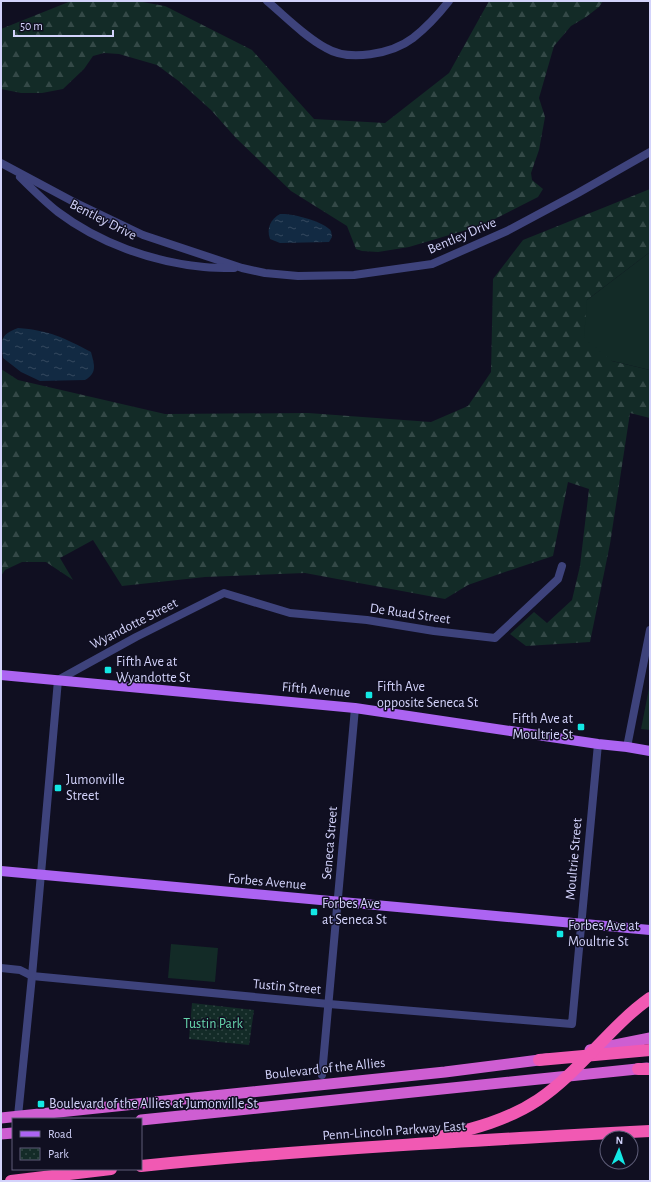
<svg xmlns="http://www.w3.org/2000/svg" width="651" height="1182" viewBox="0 0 651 1182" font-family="'Alegreya Sans',sans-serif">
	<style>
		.forest { fill: url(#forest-firs) }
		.park { fill: url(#park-dots) }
		.garden { fill: #132b27 }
		.water { fill: url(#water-ripples) }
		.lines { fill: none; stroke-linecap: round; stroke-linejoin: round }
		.minor { stroke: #3e437c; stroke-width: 8 }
		.primary { stroke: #ac64f2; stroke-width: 10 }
		.trunk { stroke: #ce5ed2; stroke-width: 11 }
		.motorway { stroke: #f159b3; stroke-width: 12 }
		.poi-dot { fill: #13e8e4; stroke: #100f21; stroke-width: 1.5 }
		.labels { text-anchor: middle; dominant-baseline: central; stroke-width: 3; stroke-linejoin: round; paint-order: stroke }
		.street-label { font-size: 14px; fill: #d3d3fb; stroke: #100f21 }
		.poi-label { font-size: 14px; fill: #d3d3fb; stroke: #100f21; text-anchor: start }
		.park-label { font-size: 14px; fill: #66d5ac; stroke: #100f21 }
	</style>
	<defs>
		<pattern id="forest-firs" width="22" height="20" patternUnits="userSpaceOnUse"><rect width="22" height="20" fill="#132b27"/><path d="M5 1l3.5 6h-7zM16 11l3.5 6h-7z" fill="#344947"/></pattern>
		<pattern id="park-dots" width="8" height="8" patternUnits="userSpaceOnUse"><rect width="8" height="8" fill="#132b27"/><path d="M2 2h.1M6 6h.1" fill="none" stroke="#344947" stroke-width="1.8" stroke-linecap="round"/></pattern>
		<pattern id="water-ripples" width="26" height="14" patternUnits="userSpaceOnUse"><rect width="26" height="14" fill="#122a43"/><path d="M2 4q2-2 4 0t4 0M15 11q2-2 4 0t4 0" fill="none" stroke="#34485f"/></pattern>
	</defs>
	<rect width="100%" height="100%" fill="#100f21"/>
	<g class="forest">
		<path d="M71,1H137L165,6L252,50L314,119L385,123L449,73L489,1H603L599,7L586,17L571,26L554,46L539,98L545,117L539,150L531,173L532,180L543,189L538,197L483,225L409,247L378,252L362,251L356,249L347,226L291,191L236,138L211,110L180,82L157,65L119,54L104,53L93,56L84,69L63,89L42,93H21L1,89V29Z"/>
		<path d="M650,189V252L587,300L612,361L650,370V418L630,413L610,544L590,642L526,646L510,634L534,612L547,623L572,600L580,566L589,489L568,482L553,556L502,573L468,585L445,599L305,573L205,577L122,586L93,540L60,558L73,580L46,562H22L5,570L1,576V369L18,380L165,414L308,413L431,422L468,406L491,372L493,279L523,240Z"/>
	</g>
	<path class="park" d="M192,1003L254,1010L249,1045L189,1039Z"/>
	<g class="garden">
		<path d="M650,252V370L612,361L584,338L587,300Z"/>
		<path d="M650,683V730L641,729Z"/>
		<path d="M171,944L218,948L215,982L168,978Z"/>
	</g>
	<g class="water">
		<path d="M280,214C291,213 324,221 331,231C331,231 332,236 332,237L329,242L280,243L270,239C266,228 271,219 280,214Z"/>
		<path d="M18,328C48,330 65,338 91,352C94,364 98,373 85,380L40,381L21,372L3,358C1,339 0,335 18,328Z"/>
	</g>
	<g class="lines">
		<g class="minor">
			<path d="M267,1C286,17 304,36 326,48C349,62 392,54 413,38C427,27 438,15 449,1"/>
			<path d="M1,163L72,201L143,235L242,268L265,273L298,276L354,275L432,264L507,231L578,193L650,152"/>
			<path d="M20,177C32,189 44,201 58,212C99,243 152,262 204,267C214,268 224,268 234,268"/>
			<path d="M627,747L650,630"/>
			<path d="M1,968L20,970L32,976L329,1004L572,1024L598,744"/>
			<path d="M322,1075L355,708"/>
			<path d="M18,1116L32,976L58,680L136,637L224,593L290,613L367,620L434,631L495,638L558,579L562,566"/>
		</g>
		<g class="primary">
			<path d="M1,675L355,708L598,744L627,747L650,751"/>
			<path d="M1,871L650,930"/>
		</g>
		<g class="trunk">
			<path d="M590,1050L650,1038"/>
			<path d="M1,1118L445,1072L547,1059"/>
			<path d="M141,1120L647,1068"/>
			<path d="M1,1134L13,1133"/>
		</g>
		<g class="motorway">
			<path d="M539,1060L650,1050"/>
			<path d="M638,1069H650"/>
			<path d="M439,1137C473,1129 508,1120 538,1100C580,1072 609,1027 650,998"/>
			<path d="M141,1166C310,1149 480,1140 650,1131"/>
			<path d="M11,1181L111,1169"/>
		</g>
	</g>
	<g class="poi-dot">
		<rect x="104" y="666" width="8" height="8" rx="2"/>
		<rect x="365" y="691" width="8" height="8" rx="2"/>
		<rect x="577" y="723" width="8" height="8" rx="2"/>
		<rect x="54" y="784" width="8" height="8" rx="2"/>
		<rect x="310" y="908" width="8" height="8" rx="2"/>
		<rect x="556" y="930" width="8" height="8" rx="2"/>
		<rect x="37" y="1100" width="8" height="8" rx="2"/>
	</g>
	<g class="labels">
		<g class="street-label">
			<text transform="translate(103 220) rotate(27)">Bentley Drive</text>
			<text transform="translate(462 236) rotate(-23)">Bentley Drive</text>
			<text transform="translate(410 614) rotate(8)">De Ruad Street</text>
			<text transform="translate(134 624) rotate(-27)">Wyandotte Street</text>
			<text transform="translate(316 690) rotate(5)">Fifth Avenue</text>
			<text transform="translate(330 843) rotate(-85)">Seneca Street</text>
			<text transform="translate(574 859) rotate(-85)">Moultrie Street</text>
			<text transform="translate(267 882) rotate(5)">Forbes Avenue</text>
			<text transform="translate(287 987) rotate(5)">Tustin Street</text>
			<text transform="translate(325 1069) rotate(-6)">Boulevard of the Allies</text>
			<text transform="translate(394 1131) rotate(-4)">Penn-Lincoln Parkway East</text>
		</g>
		<g class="poi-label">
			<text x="116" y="662">Fifth Ave at<tspan x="116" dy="16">Wyandotte St</tspan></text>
			<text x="377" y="687">Fifth Ave<tspan x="377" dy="16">opposite Seneca St</tspan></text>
			<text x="573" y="719" text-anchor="end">Fifth Ave at<tspan x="573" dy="16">Moultrie St</tspan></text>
			<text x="66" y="780">Jumonville<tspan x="66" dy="16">Street</tspan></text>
			<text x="322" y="904">Forbes Ave<tspan x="322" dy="16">at Seneca St</tspan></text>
			<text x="568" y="926">Forbes Ave at<tspan x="568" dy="16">Moultrie St</tspan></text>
			<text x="49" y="1104">Boulevard of the Allies at Jumonville St</text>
		</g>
		<g class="park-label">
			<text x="213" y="1024">Tustin Park</text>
		</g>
	</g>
	<rect width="651" height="1182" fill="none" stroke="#d3d3fb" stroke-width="4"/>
	<rect x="12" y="1118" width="130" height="52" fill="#100f21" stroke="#5e5d78"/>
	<rect x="20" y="1131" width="20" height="6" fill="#ac64f2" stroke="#5e5d78"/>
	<text x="48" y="1138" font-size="12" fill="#d3d3fb">Road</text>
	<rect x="20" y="1148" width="20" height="12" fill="url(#park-dots)" stroke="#5e5d78"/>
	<text x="48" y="1158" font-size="12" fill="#d3d3fb">Park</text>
	<g transform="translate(619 1150) rotate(2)"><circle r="19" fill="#100f21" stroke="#5e5d78"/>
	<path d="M0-3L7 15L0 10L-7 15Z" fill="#13e8e4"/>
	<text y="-6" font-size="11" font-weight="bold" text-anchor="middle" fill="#d3d3fb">N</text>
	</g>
	<path d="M14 30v6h99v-6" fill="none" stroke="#d3d3fb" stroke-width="2"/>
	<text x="20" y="30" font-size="12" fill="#d3d3fb" stroke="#100f21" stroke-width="3" paint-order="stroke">50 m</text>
</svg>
